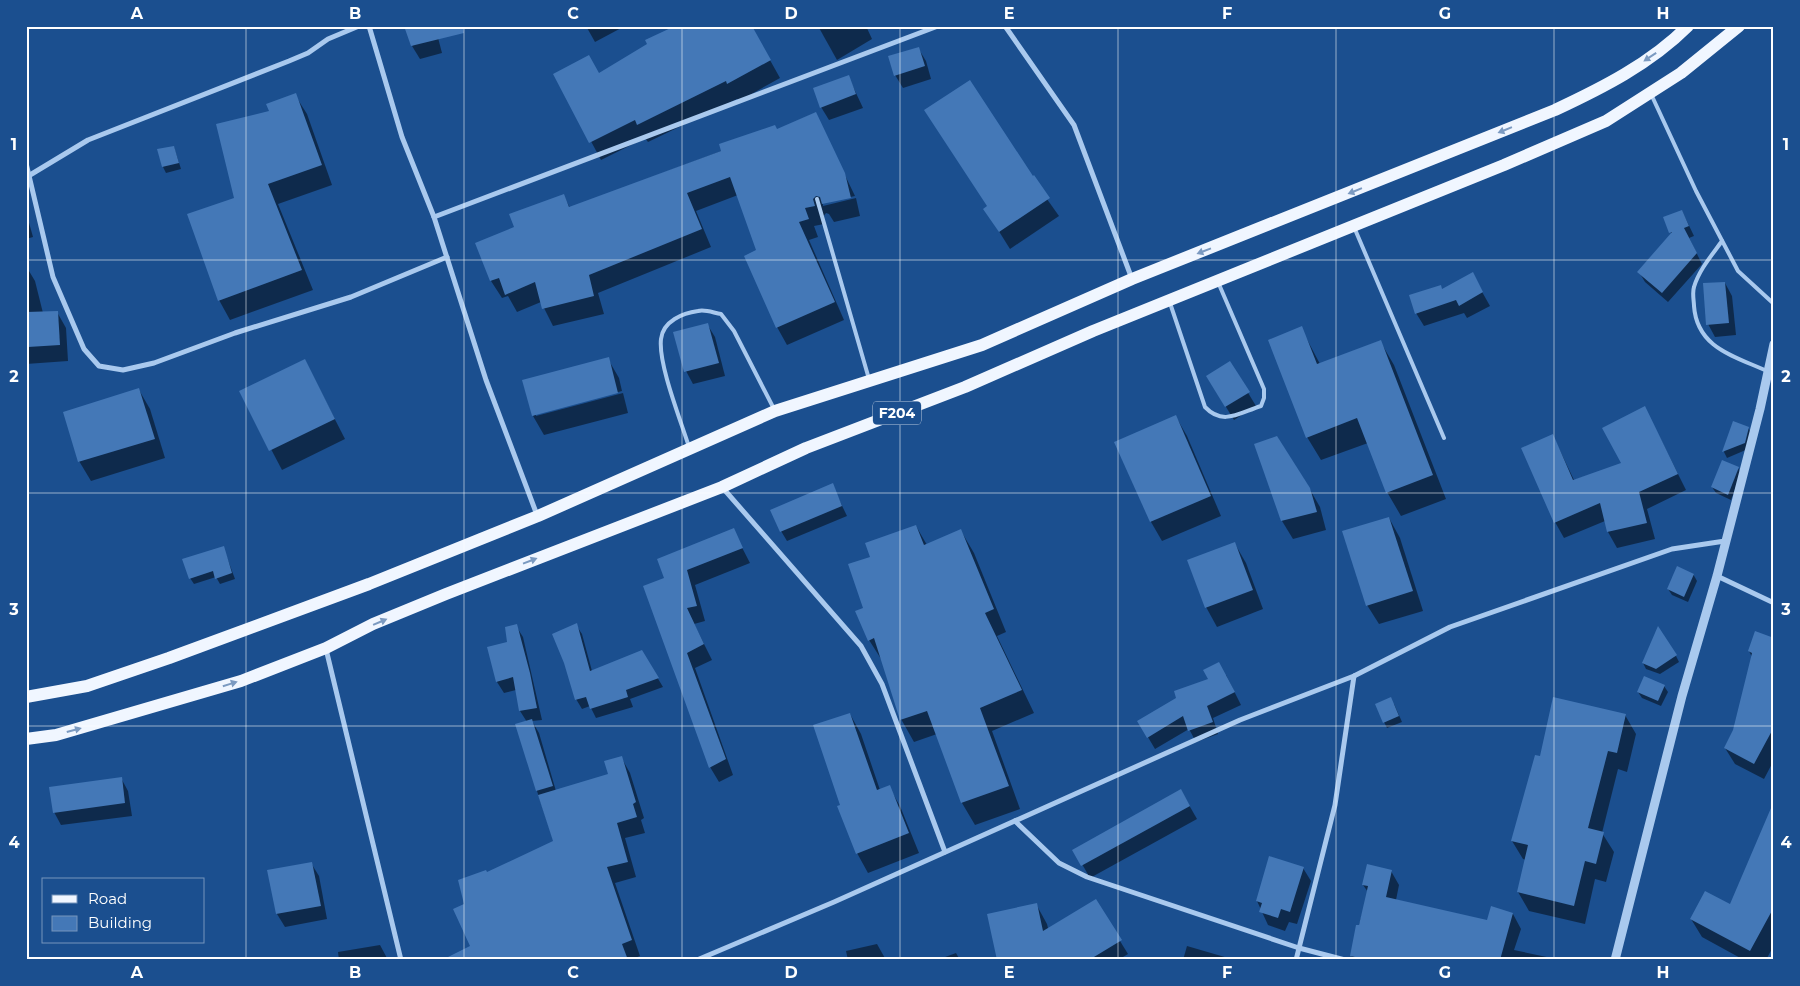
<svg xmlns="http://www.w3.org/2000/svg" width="1800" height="986" viewBox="0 0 1800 986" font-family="Montserrat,sans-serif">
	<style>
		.shadow { fill: #0007 }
		.building { fill: #4478b7 }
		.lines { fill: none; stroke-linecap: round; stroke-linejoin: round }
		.service { stroke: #a9c9ee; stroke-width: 4 }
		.minor { stroke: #a9c9ee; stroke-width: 5 }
		.tertiary { stroke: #a9c9ee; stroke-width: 9 }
		.primary { stroke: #f0f6ff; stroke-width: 12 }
		.oneway { fill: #7b9ac1 }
		.grid { fill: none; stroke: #fff; stroke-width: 1; stroke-opacity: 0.55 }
		.labels { text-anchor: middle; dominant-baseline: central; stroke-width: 4; stroke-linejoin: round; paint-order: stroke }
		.shield { fill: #1b4f8f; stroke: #bbcadd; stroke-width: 1 }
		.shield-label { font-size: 14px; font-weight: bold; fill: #fff }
		.neatline { fill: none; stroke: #fff; stroke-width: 2 }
		.grid-label { font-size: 16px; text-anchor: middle; font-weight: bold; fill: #fff }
	</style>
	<rect width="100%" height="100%" fill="#1b4f8f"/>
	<g class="shadow">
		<path d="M586,26H625L595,42Z"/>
		<path d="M751,26L780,78L739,101L737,99L648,142L645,138L601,160L555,74L599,75Z"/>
		<path d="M818,26H866L872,39L837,60Z"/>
		<path d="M436,30L442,53L420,59L412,46Z"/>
		<path d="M918,48L926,61L931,79L903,88L895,75Z"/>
		<path d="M848,76L863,108L829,120L821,107Z"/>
		<path d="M295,95L307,114L332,185L278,204L313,290L230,320L219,300L236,199L270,112Z"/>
		<path d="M815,113L855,196L823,203V206L856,198L860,216L834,222L829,214L826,213L823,217L824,224L814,226L818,237L809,240L844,320L787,345L777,327L758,251L738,195L696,211L711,247L598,293L604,314L553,326L541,302L517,312L508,296L502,298L491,281L516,228L564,196L570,208L777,130Z"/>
		<path d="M174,147L181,169L166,173L163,167Z"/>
		<path d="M1032,178L1059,216L1010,249L985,209Z"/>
		<path d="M1682,211L1694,236L1689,238L1702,264L1668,302L1645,282L1639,272L1672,235L1665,218Z"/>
		<path d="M26,212L33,237L26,239Z"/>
		<path d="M26,266L35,281L43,313L57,312L66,328L68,361L26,364Z"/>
		<path d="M1472,274L1490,306L1467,318L1464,313L1424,326L1416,313L1442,290Z"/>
		<path d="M1725,283L1732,296L1736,335L1715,337L1708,324Z"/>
		<path d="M707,324L715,337L725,376L693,384L686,371Z"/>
		<path d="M1301,328L1320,364L1380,341L1394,365L1446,499L1401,516L1387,492L1368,443L1321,460L1307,437Z"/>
		<path d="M608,359L619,378L622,391L536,414V416L623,393L628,413L544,435L533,416Z"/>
		<path d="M305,361L345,439L282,470L241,392Z"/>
		<path d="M1230,363L1256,406L1234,420L1215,389Z"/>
		<path d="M139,390L150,409L165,458L91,481L79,461Z"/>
		<path d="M1645,408L1686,490L1647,509L1655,539L1617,548L1608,532L1605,521L1564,538L1555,522L1553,436L1574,480L1623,464Z"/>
		<path d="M1176,417L1187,436L1221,516L1162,541L1151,522L1116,442Z"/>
		<path d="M1734,423L1748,428L1752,434L1748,449L1727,458L1724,452Z"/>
		<path d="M1256,445L1309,488L1320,507L1326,530L1293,539L1282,521Z"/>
		<path d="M1738,468L1741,474L1731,500L1716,493L1712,487Z"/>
		<path d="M832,485L847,516L787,541L781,531Z"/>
		<path d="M1389,518L1400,538L1423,611L1379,624L1367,605Z"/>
		<path d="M916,526L927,545L961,531L974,553L1006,632L997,636L1034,713L992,731L1020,809L975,825L962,803L937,734L914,742L901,719L883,662L869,640L864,609L872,557Z"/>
		<path d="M733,530L750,563L695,585L705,621L694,624L712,660L695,668L733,775L719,782L710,767L666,579Z"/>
		<path d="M1235,544L1246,563L1263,609L1217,627L1206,607Z"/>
		<path d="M223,547L235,579L220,584L216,577L194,584L190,578Z"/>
		<path d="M1693,574L1697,581L1688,602L1672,595L1668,589Z"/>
		<path d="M576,625L582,634L592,671L642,652L663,687L630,699L633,707L596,718L590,706L582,709L576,699Z"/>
		<path d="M516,626L523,637L542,720L532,721L539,733L556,791L610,775L621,757L630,773L644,818L641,820L645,833L625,838L636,877L615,883L640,956L630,960H445L472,947L466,905L487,873L554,842L537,791L527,722L520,711L516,690L504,693L497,682L508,643Z"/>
		<path d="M1774,639V760L1764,779L1735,764L1725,748L1735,731L1752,657L1749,651Z"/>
		<path d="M1676,656L1679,662L1660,674L1646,669L1643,663Z"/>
		<path d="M1226,675L1241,705L1213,718L1218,734L1196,742L1189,729L1155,749L1139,722L1209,680Z"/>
		<path d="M1664,686L1668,692L1661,706L1642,698L1638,692Z"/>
		<path d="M1394,704L1402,722L1387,728L1384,722Z"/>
		<path d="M850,714L861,734L880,790L889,787L900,806L919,853L868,873L857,853L842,805Z"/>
		<path d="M1625,715L1636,734L1627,772L1618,769L1602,833L1614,852L1606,882L1595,879L1585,924L1529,911L1518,892L1526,860L1523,859L1512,841L1541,758Z"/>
		<path d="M121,778L128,791L132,816L61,825L54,812Z"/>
		<path d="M1181,791L1197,819L1090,878L1074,850Z"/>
		<path d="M1774,803V945L1766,960H1744L1702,937L1691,919L1730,906Z"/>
		<path d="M311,863L319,876L327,919L285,927L277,914L268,871Z"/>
		<path d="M1303,868L1311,881L1297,924L1289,922L1285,931L1268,925L1257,901Z"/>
		<path d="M1391,871L1399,885L1396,900L1488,921L1513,914L1521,929L1514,950L1561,960H1353L1351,955L1368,892L1363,885Z"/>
		<path d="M1036,904L1047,924L1056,960H999Z"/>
		<path d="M1120,941L1128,954L1118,960H1081Z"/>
		<path d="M877,944L886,960H848L846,951Z"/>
		<path d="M380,945L388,960H339L338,952Z"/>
		<path d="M1187,946L1235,960H1183Z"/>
		<path d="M956,953L960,960H937Z"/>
	</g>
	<g class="building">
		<path d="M404,26H463L464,33L411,46Z"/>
		<path d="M675,26H752L771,60L727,84L726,81L637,125L635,120L589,143L553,74L589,55L599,73L647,44L645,40Z"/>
		<path d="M919,47L925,66L894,76L888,56Z"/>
		<path d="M849,75L856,94L820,108L813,88Z"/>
		<path d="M970,80L1033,176L1034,175L1050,198L999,232L983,209L987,206L924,110Z"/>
		<path d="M296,93L322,165L268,184L302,270L218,301L187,214L234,198L216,124L269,111L266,104Z"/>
		<path d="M816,112L845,173L851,198L822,204L820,197L816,196L813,199L815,206L805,208L809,219L799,222L835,302L776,328L744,256L756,250L730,177L687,193L702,229L589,275L594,296L542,309L535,282L505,295L499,278L490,281L475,243L514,227L509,214L564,194L569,207L721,151L719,144L775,125L777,129Z"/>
		<path d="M174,146L179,163L162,167L157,149Z"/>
		<path d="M1682,210L1689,226L1684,228L1697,253L1662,293L1637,272L1672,232L1669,233L1663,217Z"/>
		<path d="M1473,272L1483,292L1459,306L1456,300L1415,314L1409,295L1441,285L1442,289Z"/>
		<path d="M1725,282L1729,323L1706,325L1703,283Z"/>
		<path d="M58,311L60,345L28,347L26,312Z"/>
		<path d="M708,323L719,363L684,372L673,332Z"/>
		<path d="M1302,326L1317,364L1381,340L1433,475L1386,493L1357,418L1306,438L1268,340Z"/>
		<path d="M609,357L618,393L532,416L522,380Z"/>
		<path d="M305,359L335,419L269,451L239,391Z"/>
		<path d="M1230,361L1250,392L1225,407L1206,376Z"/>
		<path d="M139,388L155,439L78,462L63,412Z"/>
		<path d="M1645,406L1678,474L1639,492L1647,523L1607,532L1600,503L1554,523L1521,448L1553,434L1573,480L1621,463L1602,428Z"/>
		<path d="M1176,415L1211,496L1150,522L1114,442Z"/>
		<path d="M1733,421L1749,427L1745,443L1722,452Z"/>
		<path d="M1277,436L1310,488L1317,512L1281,521L1254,444Z"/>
		<path d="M1722,460L1739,467L1728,495L1711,487Z"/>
		<path d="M833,483L842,506L780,532L770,510Z"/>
		<path d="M1389,517L1413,591L1366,606L1342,531Z"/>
		<path d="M916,525L924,545L961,529L994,609L985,613L1022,690L980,708L1009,786L961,803L927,711L900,720L874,638L868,641L855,611L863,608L848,564L870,557L865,543Z"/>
		<path d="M734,528L743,548L687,570L697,606L687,608L704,644L687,653L726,759L709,768L643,586L664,578L657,559Z"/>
		<path d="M1235,542L1253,590L1205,608L1187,560Z"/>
		<path d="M224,546L232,573L215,579L213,571L189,579L182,559Z"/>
		<path d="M1677,566L1694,574L1684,597L1667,589Z"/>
		<path d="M577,623L590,671L642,650L659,678L626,690L628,697L590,709L586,697L575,700L564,663L552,634Z"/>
		<path d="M517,624L530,673L537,708L519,711L513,677L496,682L487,647L507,642L505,627Z"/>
		<path d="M1658,626L1677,655L1656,669L1642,663Z"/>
		<path d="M1755,631L1774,638V727L1754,764L1724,748L1733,730L1752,653L1748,651Z"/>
		<path d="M1219,662L1235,692L1207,706L1213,722L1188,731L1183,716L1147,738L1137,721L1176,698L1174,691L1208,679L1203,670Z"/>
		<path d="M1644,676L1665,685L1658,701L1637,692Z"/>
		<path d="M1391,697L1399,716L1383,723L1375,704Z"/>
		<path d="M1553,697L1626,714L1617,753L1608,751L1588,828L1604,832L1596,864L1585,861L1574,906L1517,892L1528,845L1511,841L1535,755L1540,756Z"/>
		<path d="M850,713L877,790L890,785L909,833L856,854L837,806L840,805L813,725Z"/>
		<path d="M532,719L553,786L536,791L515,724Z"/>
		<path d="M622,756L636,802L633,804L637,817L617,823L628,862L607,867L632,940L622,944L628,960H442L470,946L453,909L464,904L458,880L486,870L487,872L553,841L538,795L608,774L604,761Z"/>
		<path d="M122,777L125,803L53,813L49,787Z"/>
		<path d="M1181,789L1190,806L1081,866L1072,850Z"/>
		<path d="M1774,801V907L1750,951L1690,919L1705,891L1730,904Z"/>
		<path d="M1269,856L1304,867L1290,912L1281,909L1278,918L1259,912L1262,903L1256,901Z"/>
		<path d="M312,862L321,906L276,914L267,870Z"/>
		<path d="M1367,864L1392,870L1386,897L1487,920L1491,906L1513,913L1500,960H1370L1350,956L1356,925H1359L1368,886L1362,885Z"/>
		<path d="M1096,899L1122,940L1089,960H997L987,914L1037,903L1043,931Z"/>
	</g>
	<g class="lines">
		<g class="service">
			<path d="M1651,94L1696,191L1738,271L1774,304"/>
			<path d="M817,199L869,379"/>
			<path d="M1354,227L1444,438"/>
			<path d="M1722,241C1712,255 1699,270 1694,287C1692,293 1694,301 1694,306C1697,348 1734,356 1767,371"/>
			<path d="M1170,303L1205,407C1223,426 1239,413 1261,406L1264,398V389L1218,282"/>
			<path d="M689,447C681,421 658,364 661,339C663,321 683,313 698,311C705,309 714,313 721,314L734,331L774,409"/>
		</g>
		<g class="minor">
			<path d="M369,26L402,137L434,217L486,380L537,515"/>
			<path d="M1005,26L1074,125L1132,279"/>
			<path d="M26,163L53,277L84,349L99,366L123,370L154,363L235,333L351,297L447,257"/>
			<path d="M30,175L88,140L289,61L308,53L328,39L359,26"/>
			<path d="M434,217L938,26"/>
			<path d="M722,487L861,646L882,684L945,852"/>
			<path d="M1717,576L1774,603"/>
			<path d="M326,649L401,960"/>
			<path d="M1015,821L1059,863L1087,877L1299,948L1345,960"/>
			<path d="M697,960L834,902L1240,720L1354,676L1450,627L1672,549L1725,541"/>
			<path d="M1296,960L1335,805L1354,676"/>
		</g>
		<path class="tertiary" d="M1615,960L1682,696L1717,576L1760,409L1774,344"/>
		<g class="primary">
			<path d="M26,697L87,686L169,658L369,584L538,516L775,411L982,345L1132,279L1555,110C1602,88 1650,64 1688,26"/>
			<path d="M26,739L56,735L241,681L326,648L373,624L446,594L722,487L806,448L965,387L1093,331L1504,165L1606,121L1681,73L1739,26"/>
		</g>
	</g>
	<defs><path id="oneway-solid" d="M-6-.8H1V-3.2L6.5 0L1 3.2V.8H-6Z" transform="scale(1.25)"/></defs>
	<g class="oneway">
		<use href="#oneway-solid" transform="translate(1650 57) rotate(146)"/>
		<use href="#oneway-solid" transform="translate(1505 130) rotate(158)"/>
		<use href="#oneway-solid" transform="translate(1355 191) rotate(158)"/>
		<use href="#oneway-solid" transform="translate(1204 251) rotate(159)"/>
		<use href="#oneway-solid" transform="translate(530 561) rotate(-21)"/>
		<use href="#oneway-solid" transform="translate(380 622) rotate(-23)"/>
		<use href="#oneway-solid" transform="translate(230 684) rotate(-17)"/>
		<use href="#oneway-solid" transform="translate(74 730) rotate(-15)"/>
	</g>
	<path class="grid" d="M246,26V960M464,26V960M682,26V960M900,26V960M1118,26V960M1336,26V960M1554,26V960M26,260H1774M26,493H1774M26,726H1774"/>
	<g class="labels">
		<rect class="shield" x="873" y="401.5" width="48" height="23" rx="4"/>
		<g class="shield-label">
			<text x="897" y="413">F204</text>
		</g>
	</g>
	<rect width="1800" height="986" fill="none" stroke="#1b4f8f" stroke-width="55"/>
	<rect x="42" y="878" width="162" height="65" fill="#1b4f8f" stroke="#7695bc"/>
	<rect x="52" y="895" width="25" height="8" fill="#f0f6ff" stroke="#7695bc"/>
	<text x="88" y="904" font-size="15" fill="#ffffff">Road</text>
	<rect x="52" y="916" width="25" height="15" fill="#4478b7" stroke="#7695bc"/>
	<text x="88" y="928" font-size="15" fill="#ffffff">Building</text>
	<rect x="28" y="28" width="1744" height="930" class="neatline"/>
	<g class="grid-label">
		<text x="137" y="19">A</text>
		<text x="355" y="19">B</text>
		<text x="573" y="19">C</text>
		<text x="791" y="19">D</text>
		<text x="1009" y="19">E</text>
		<text x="1227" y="19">F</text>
		<text x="1445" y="19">G</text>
		<text x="1663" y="19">H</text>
		<text x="14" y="150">1</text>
		<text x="1786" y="150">1</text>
		<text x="14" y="382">2</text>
		<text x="1786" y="382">2</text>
		<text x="14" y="615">3</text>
		<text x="1786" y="615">3</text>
		<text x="14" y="848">4</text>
		<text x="1786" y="848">4</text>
		<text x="137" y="978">A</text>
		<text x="355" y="978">B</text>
		<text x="573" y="978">C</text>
		<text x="791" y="978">D</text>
		<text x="1009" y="978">E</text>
		<text x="1227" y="978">F</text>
		<text x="1445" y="978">G</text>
		<text x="1663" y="978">H</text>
	</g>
</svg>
